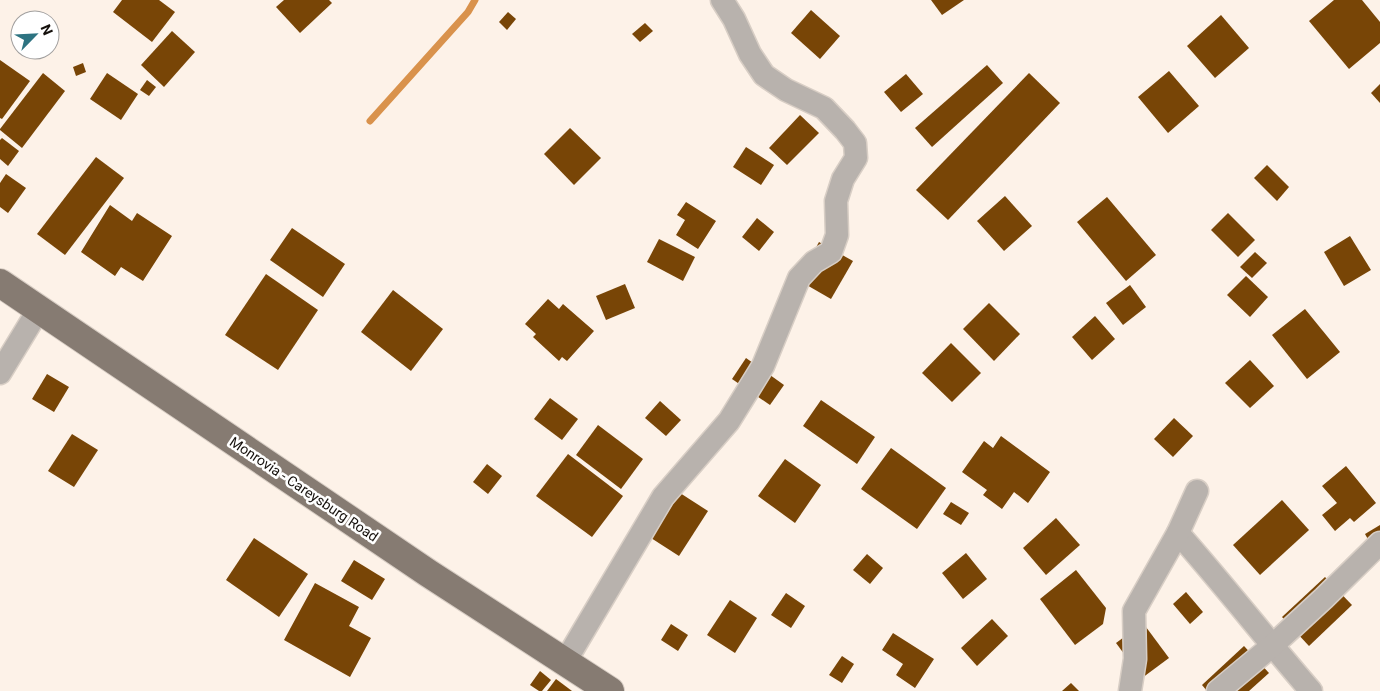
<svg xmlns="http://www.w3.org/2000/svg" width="1380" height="691" viewBox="0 0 1380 691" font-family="Roboto,sans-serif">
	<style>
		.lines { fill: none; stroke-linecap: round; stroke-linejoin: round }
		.stream { stroke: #d9924c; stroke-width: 7 }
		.building { fill: #784506 }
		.minor-casing { stroke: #d8cec5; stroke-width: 25 }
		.major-casing { stroke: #d8cec5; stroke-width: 30 }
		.minor { stroke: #b8b2ad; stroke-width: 22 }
		.major { stroke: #867b72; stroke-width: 28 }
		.labels { text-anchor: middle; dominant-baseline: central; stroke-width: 5; stroke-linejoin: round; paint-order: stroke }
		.street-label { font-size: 14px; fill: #15100c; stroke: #fff }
	</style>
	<rect width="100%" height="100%" fill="#fdf2e8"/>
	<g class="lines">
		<path class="stream" d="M370,121L468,12L475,0"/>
	</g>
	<g class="building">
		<path d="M122,0H159L175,12L152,42L113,12Z"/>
		<path d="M284,0H329L332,3L300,33L276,7Z"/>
		<path d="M931,0H964L942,15Z"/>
		<path d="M1334,0H1362L1380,22V43L1349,69L1309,21Z"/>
		<path d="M811,10L840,36L820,59L791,33Z"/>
		<path d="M508,12L516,19L507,30L499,22Z"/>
		<path d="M1221,15L1249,48L1215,78L1187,46Z"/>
		<path d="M645,23L653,31L640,42L632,34Z"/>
		<path d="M172,31L195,52L164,87L141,65Z"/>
		<path d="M0,60L30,81L2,119L0,118Z"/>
		<path d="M83,63L86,72L76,76L73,67Z"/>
		<path d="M987,65L1003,83L932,147L915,128Z"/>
		<path d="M1169,71L1199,106L1168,133L1138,97Z"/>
		<path d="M43,73L65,91L22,148L0,130V129Z"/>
		<path d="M107,73L138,94L121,120L90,99Z"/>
		<path d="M1029,73L1060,103L948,220L916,190Z"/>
		<path d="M906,74L923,94L901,112L884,92Z"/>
		<path d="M147,80L156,87L149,96L140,90Z"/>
		<path d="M1380,84V103L1371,93Z"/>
		<path d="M800,115L819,133L787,165L769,148Z"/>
		<path d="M570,128L601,158L574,185L544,154Z"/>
		<path d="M2,138L19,151L8,166L0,159V140Z"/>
		<path d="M746,147L774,165L761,185L733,167Z"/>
		<path d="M96,157L124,178L65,255L37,234Z"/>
		<path d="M1267,165L1289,187L1277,201L1254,178Z"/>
		<path d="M6,174L26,188L8,213L0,207V183Z"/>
		<path d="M1005,196L1032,226L1004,251L977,221Z"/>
		<path d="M1107,197L1156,255L1126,281L1077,222Z"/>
		<path d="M686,202L716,221L698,249L676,235L685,220L677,215Z"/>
		<path d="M110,205L132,221L137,213L172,236L143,281L121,267L115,276L81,252Z"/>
		<path d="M1228,213L1255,240L1238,257L1211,230Z"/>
		<path d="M757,218L774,232L759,251L742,237Z"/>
		<path d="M292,228L345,264L323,297L270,260Z"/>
		<path d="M1350,236L1371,270L1344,286L1324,252Z"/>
		<path d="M659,239L695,257L683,281L647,262Z"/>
		<path d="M819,242L853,261L831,299L798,280Z"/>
		<path d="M1255,252L1267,263L1252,278L1240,267Z"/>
		<path d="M266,274L318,310L278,370L225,335Z"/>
		<path d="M1246,276L1268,297L1250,317L1227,295Z"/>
		<path d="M625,284L635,308L606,320L596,296Z"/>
		<path d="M1130,285L1146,307L1123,325L1106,303Z"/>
		<path d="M393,290L443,329L411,371L361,332Z"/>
		<path d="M548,299L559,309L563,304L594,331L567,361L562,357L559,361L533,337L536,334L525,324Z"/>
		<path d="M989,303L1020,334L994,361L963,329Z"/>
		<path d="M1305,309L1340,352L1307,379L1272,335Z"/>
		<path d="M1095,316L1115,339L1092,360L1072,337Z"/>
		<path d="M951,343L981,373L952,402L922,373Z"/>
		<path d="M746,358L784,385L770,405L732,379Z"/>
		<path d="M1250,360L1274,386L1250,408L1225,383Z"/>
		<path d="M47,374L69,387L54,412L32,399Z"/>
		<path d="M550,398L578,419L562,440L534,419Z"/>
		<path d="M821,400L875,437L857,464L803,426Z"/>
		<path d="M660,401L681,420L666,436L645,418Z"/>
		<path d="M1174,418L1193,436L1173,457L1154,439Z"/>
		<path d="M598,425L643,459L621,489L576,455Z"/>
		<path d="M72,434L98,450L74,487L48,471Z"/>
		<path d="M1001,436L1050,472L1028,503L1014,492L1002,509L983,495L987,490L962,472L984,441L993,448Z"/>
		<path d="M891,448L946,488L917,529L861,489Z"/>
		<path d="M568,454L623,496L592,537L536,496Z"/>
		<path d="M785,459L821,485L795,523L758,496Z"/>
		<path d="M487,464L502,476L488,494L473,482Z"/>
		<path d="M1346,466L1376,503L1354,522L1350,518L1335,531L1322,515L1337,503L1322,486Z"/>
		<path d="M680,493L708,511L679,556L651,538Z"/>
		<path d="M1282,500L1309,530L1260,575L1233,545Z"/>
		<path d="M951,502L969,513L961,525L943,514Z"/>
		<path d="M1056,518L1080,545L1046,575L1023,548Z"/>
		<path d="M1380,525V553L1377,555L1365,534Z"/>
		<path d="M254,538L308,574L279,617L226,580Z"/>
		<path d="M966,553L987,579L963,599L942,573Z"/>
		<path d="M867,554L883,568L870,584L853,570Z"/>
		<path d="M354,560L385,579L372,600L341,581Z"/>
		<path d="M1076,570L1106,608L1103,624L1075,645L1040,599Z"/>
		<path d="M1325,577L1352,605L1309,646L1282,617Z"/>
		<path d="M315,583L359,607L349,626L371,638L350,677L284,640Z"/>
		<path d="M1186,592L1203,612L1190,624L1173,604Z"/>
		<path d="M786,593L805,606L791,628L771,615Z"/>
		<path d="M730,600L757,618L735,653L707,635Z"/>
		<path d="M992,619L1008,636L977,666L961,648Z"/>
		<path d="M1143,623L1169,658L1142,678L1116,643Z"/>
		<path d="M671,624L688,635L678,651L661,640Z"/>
		<path d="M893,633L934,659L915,688L896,675L903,664L882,650Z"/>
		<path d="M1244,646L1269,673L1249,691H1207L1202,685Z"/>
		<path d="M842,656L854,664L842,683L829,675Z"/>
		<path d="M540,671L551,680L542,691H539L530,685Z"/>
		<path d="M556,679L572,691H547Z"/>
		<path d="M1071,683L1079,691H1062Z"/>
	</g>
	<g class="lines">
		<defs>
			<g id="minor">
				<path d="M0,373L39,309"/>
				<path d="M1178,533C1224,585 1266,639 1311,691"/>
				<path d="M565,662L663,497L729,421L763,366L799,278L814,262L831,252L837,235L836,201L843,179L856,158L855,143L845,130L824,108L786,90L764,75L750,54L734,19L722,0"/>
				<path d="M1130,691L1135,659L1134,611L1178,533L1197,491"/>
				<path d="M1218,691L1272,646L1324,598L1380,543"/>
			</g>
			<path id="major" d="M0,283L428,573L610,691"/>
		</defs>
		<use href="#minor" class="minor-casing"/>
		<use href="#major" class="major-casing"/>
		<use href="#minor" class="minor"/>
		<use href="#major" class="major"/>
	</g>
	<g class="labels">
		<g class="street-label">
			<text transform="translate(304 489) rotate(34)">Monrovia - Careysburg Road</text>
		</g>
	</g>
	<g transform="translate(35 35) rotate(66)"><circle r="24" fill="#ffffff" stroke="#a19f9e"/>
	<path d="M0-4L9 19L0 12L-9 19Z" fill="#2d7381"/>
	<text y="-8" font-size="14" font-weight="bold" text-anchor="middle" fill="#15100c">N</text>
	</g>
</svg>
